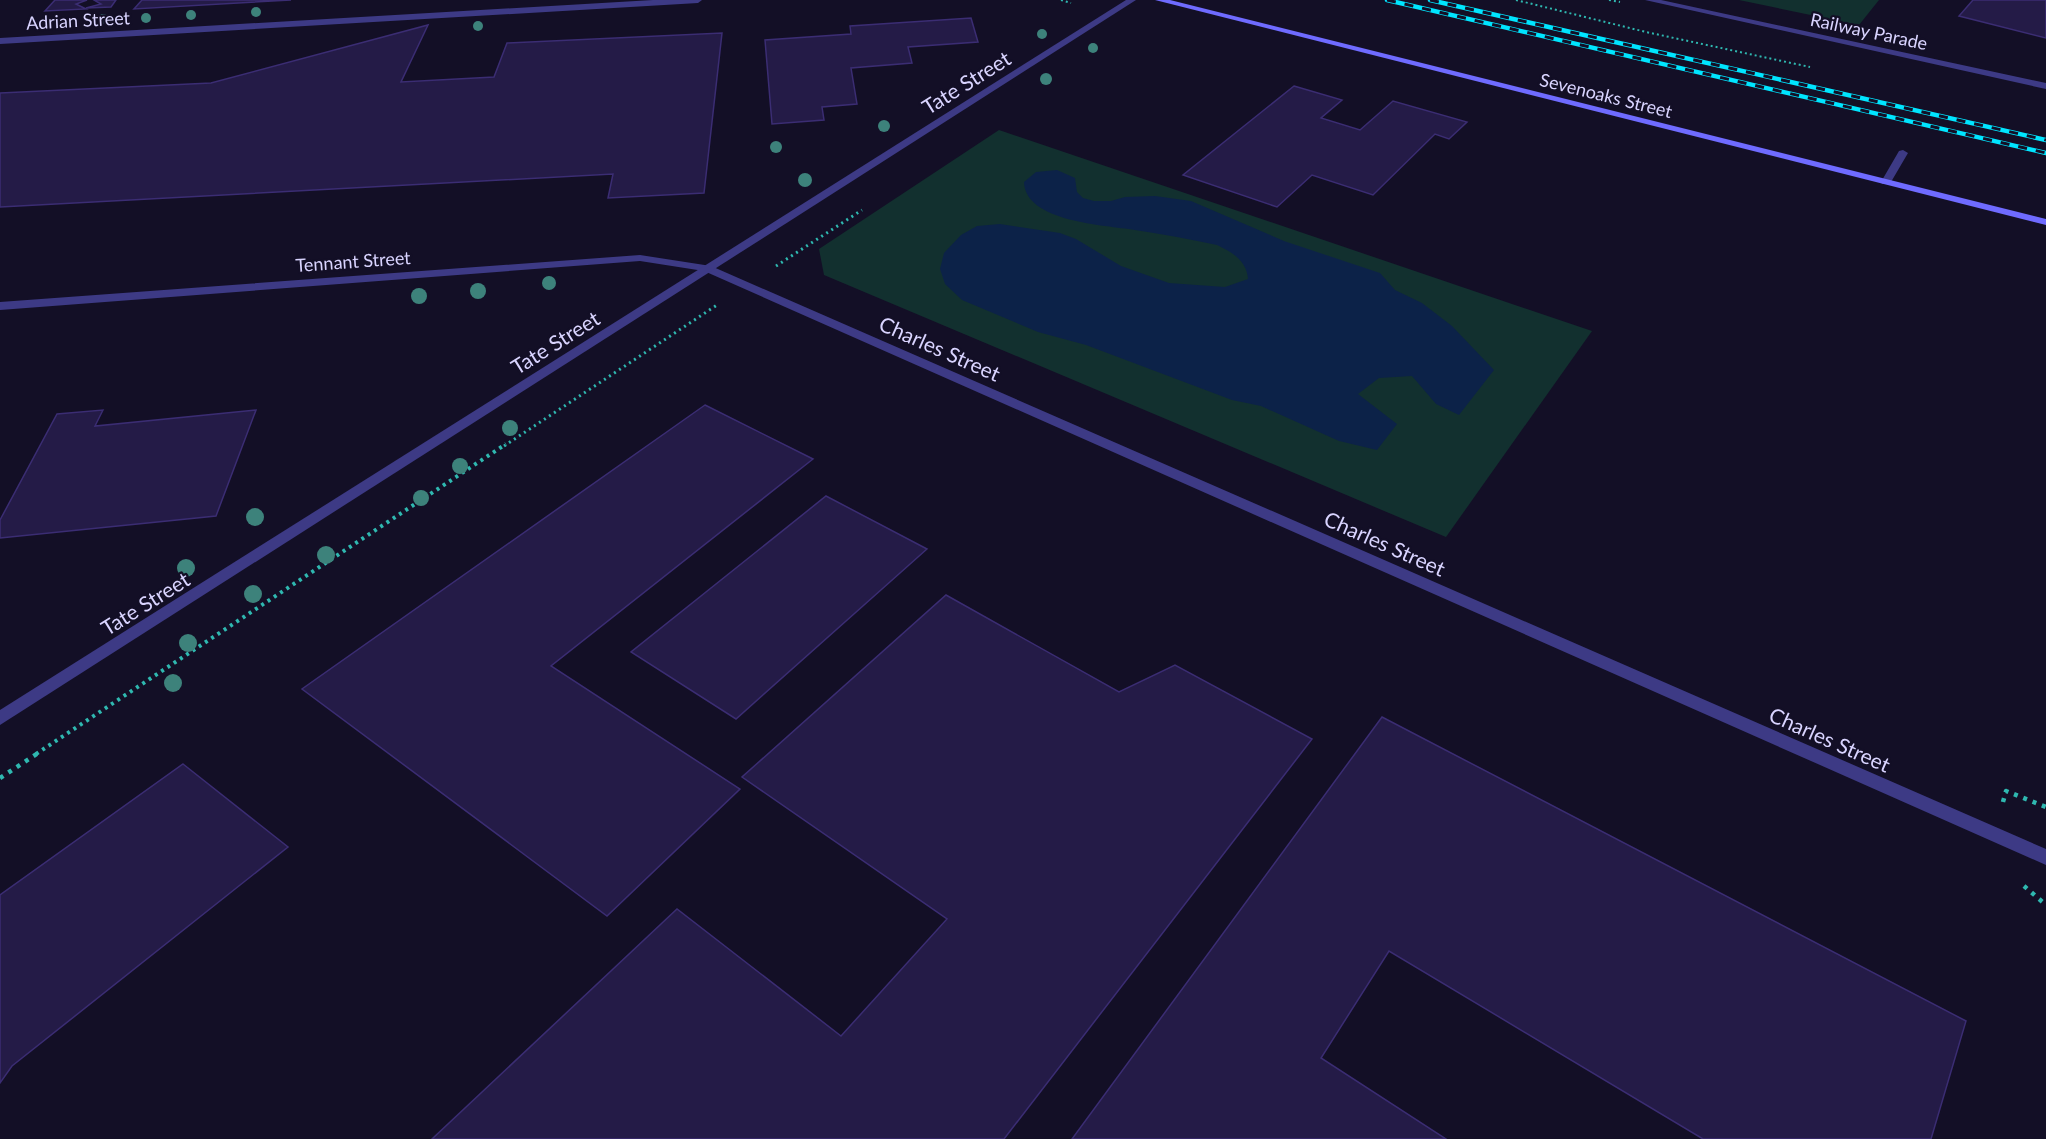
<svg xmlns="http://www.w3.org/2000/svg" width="2046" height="1139" viewBox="0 0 2046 1139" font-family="Lato,sans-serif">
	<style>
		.green { fill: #12302f }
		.water { fill: #0c2248 }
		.building { fill: #241b47; stroke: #3b2d73; stroke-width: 1.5 }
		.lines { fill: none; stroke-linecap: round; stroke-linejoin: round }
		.path-far3 { stroke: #2fb8b0; stroke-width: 2; stroke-dasharray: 2 3; stroke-linecap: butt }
		.path-far2 { stroke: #2fb8b0; stroke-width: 3; stroke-dasharray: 2 4; stroke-linecap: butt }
		.path-far1 { stroke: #2fb8b0; stroke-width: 4; stroke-dasharray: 3 4.5; stroke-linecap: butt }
		.path { stroke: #2fb8b0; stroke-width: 4.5; stroke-dasharray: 4 6; stroke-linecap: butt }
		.service { fill: #3d3a85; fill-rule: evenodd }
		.minor { fill: #3d3a85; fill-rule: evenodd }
		.tertiary { fill: #3d3a85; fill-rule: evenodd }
		.secondary { fill: #6f6bff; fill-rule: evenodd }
		.rail-casing { stroke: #00e5ff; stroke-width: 4.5 }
		.rail { stroke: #130f26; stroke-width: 3; stroke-dasharray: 9; stroke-linecap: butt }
		.tree { fill: #3d827b }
		.labels { text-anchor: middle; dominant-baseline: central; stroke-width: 4.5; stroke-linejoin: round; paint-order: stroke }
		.far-street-label { font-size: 18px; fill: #d9d4ff; stroke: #130f26 }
		.street-label { font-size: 21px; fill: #d9d4ff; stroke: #130f26 }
	</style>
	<rect width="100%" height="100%" fill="#130f26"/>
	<g class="green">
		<path d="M1739,0H1879L1859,25Z"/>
		<path d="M999,130L1592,331L1446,537L824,275L819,249Z"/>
	</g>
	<path class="water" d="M1057,170L1075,178L1077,192L1083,198L1094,201H1111L1125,197L1155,196L1191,201L1284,241L1380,273L1395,290L1422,303L1452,326L1494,370L1459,415L1436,404L1412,376L1379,378L1358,394L1397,424L1377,450L1339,441L1261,406L1232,400L1086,345L1038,332L962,300L945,284L940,269L944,253L961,235L977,226L1000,224L1060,233L1076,239L1121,266L1169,283L1225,287L1248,279C1247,261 1232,252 1217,245C1189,239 1162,234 1135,230C1105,225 1025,222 1024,182L1036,172Z"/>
	<g class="building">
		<path d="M55,0H87L76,4L86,9L45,11Z"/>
		<path d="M94,0H116L111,7L86,8L101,4Z"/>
		<path d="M142,0H291L134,9Z"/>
		<path d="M1973,0H2046V38L1959,16Z"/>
		<path d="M971,18L978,42L908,47L912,63L851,68L857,104L822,107L824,120L772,124L765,40L851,34L850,26Z"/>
		<path d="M428,25L401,82L494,77L507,43L722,33L704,193L608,198L613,174L0,207V93L211,83Z"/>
		<path d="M1294,86L1342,100L1321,118L1360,130L1393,101L1467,122L1449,139L1435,134L1373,195L1312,175L1277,207L1183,175Z"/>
		<path d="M705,405L813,459L551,666L740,789L607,916L302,689Z"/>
		<path d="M103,410L95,426L256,410L216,516L0,538V520L57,414Z"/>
		<path d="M826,496L927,549L736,719L631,652Z"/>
		<path d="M946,595L1119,692L1175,665L1312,739L1004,1139H432L677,909L841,1036L947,919L742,777Z"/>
		<path d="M1382,717L1966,1021L1931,1139H1703L1389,951L1321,1058L1446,1139H1072Z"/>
		<path d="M183,764L288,847L12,1066L0,1083V895Z"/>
	</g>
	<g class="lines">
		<g class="path-far3">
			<path d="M1061,0L1071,3"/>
			<path d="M1516,0L1646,32L1810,67"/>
			<path d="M1609,0L1620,2"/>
		</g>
		<g class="path-far2">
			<path d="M776,266L862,210"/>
			<path d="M504,446L717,305"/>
		</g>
		<path class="path-far1" d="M36,754L506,444"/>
		<g class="path">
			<path d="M0,778L38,753"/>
			<path d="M2003,802L2006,791L2046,807"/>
			<path d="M2024,886L2046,905"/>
		</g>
		<path class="service" d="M1903,150L1908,153L1891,182L1890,184H1882L1881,182L1899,151Z"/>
		<g class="minor">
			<path d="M653,0H702L698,3L0,44V38Z"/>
			<path d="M640,255L711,266L2046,849V865L704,271L640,261L0,310V302Z"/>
		</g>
		<g class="tertiary">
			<path d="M1126,0H1136L0,725V710Z"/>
			<path d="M1645,0H1661L2046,83V89Z"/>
		</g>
		<path class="secondary" d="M1155,0H1170L2046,219V225Z"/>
		<defs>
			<g id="rail">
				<path d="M1387,0L2046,153"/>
				<path d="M1430,0L2046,140"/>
			</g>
		</defs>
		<use href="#rail" class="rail-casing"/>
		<use href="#rail" class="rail"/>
	</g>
	<g class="tree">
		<circle cx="256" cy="12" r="5"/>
		<circle cx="191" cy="15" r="5"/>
		<circle cx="146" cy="18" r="5"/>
		<circle cx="103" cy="19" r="5"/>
		<circle cx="478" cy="26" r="5"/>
		<circle cx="1042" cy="34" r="5"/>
		<circle cx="1093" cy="48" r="5"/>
		<circle cx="1046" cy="79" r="6"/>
		<circle cx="884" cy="126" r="6"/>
		<circle cx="776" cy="147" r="6"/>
		<circle cx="805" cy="180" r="7"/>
		<circle cx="549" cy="283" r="7"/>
		<circle cx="478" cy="291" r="8"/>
		<circle cx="419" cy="296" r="8"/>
		<circle cx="510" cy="428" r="8"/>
		<circle cx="460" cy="466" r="8"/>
		<circle cx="421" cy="498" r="8"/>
		<circle cx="255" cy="517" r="9"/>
		<circle cx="326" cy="555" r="9"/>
		<circle cx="186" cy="568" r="9"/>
		<circle cx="253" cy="594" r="9"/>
		<circle cx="188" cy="643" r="9"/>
		<circle cx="173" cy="683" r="9"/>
	</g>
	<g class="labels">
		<g class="far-street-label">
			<text transform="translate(78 20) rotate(-3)">Adrian Street</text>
			<text transform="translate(1869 31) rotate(12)">Railway Parade</text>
			<text transform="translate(1606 95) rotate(14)">Sevenoaks Street</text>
			<text transform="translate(353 261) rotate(-4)">Tennant Street</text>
		</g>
		<g class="street-label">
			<text transform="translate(966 82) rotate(-32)">Tate Street</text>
			<text transform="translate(555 342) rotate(-32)">Tate Street</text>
			<text transform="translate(940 348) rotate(24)">Charles Street</text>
			<text transform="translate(1385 543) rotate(24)">Charles Street</text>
			<text transform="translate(145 603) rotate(-32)">Tate Street</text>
			<text transform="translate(1830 739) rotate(24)">Charles Street</text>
		</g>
	</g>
</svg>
